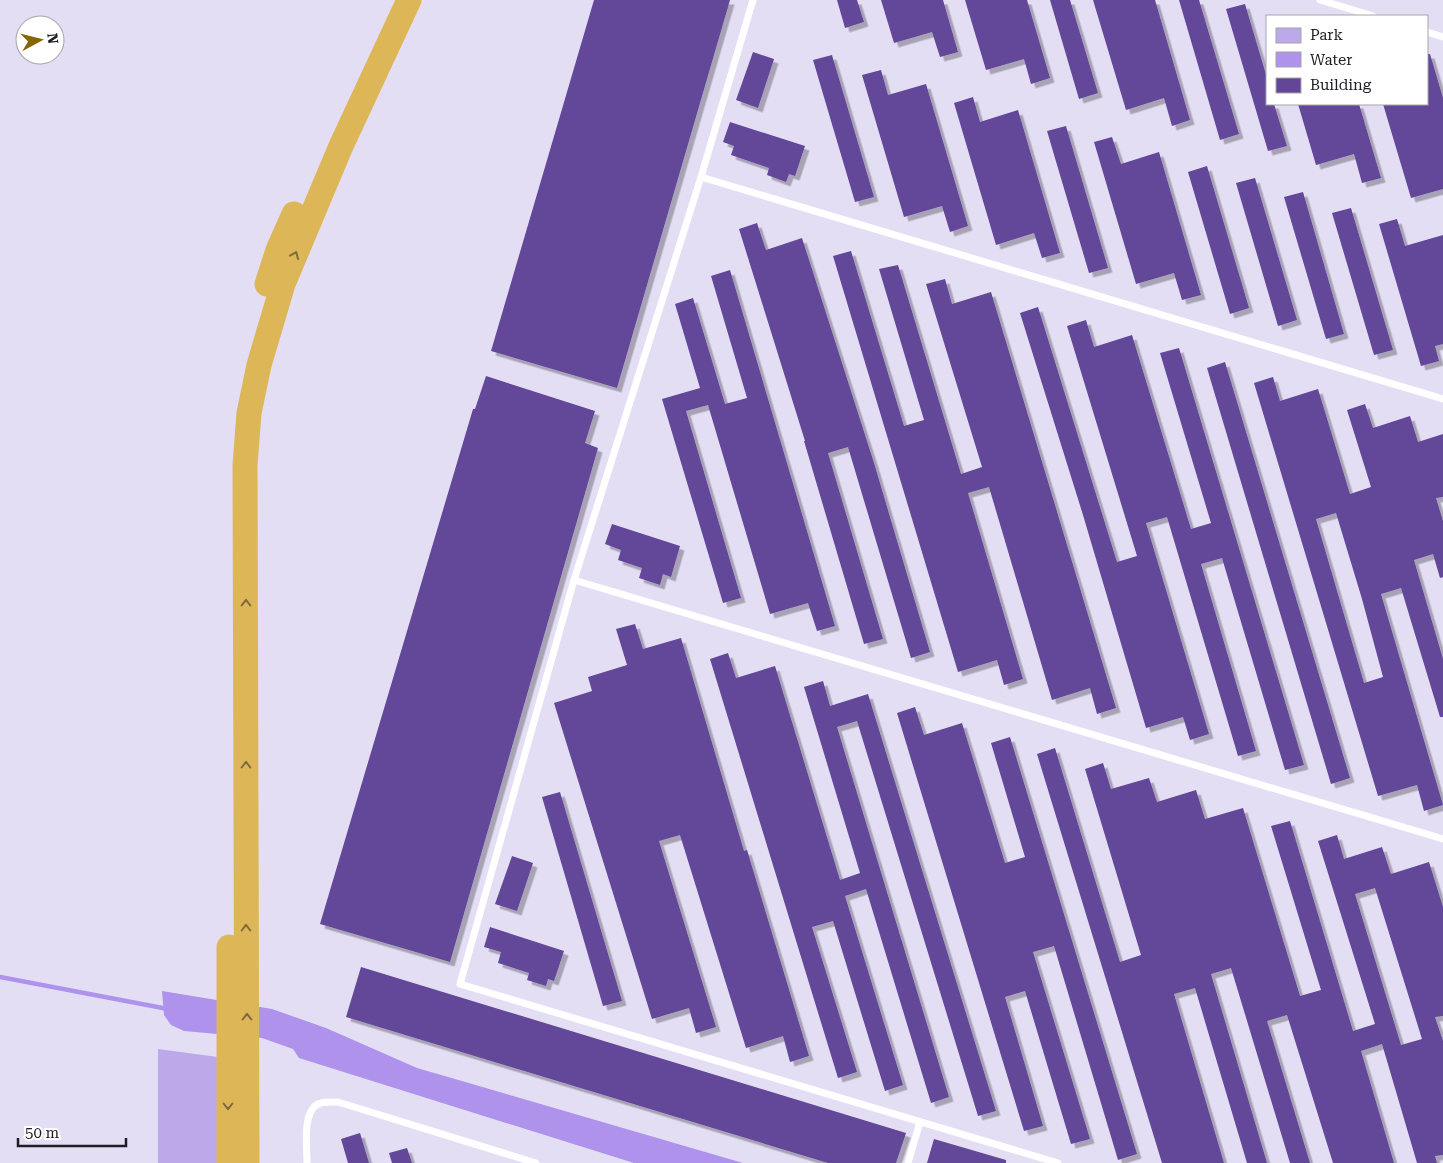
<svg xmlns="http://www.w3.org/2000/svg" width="1443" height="1163" viewBox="0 0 1443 1163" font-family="'Roboto Serif',serif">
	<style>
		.green { fill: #bca9e9 }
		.water { fill: #ae92eb }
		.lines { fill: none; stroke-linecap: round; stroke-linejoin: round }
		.stream { stroke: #ae92eb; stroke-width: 4.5 }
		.building { fill: #634698; fill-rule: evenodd; filter: url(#shadow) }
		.lane { stroke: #fff; stroke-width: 7 }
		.highway { stroke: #ddb757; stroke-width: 25 }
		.oneway { stroke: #7e6a3e }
	</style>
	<defs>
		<filter id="shadow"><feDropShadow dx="4.5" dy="4.5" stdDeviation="0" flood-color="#0004"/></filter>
	</defs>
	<rect width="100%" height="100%" fill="#e4def5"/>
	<path class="green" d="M158,1049L218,1057L217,1163H158Z"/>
	<path class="water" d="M162,991L272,1009L326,1028L417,1068L743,1163H634L299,1058L293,1049L262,1038L184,1031L171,1025L164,1015Z"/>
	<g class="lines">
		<path class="stream" d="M0,977L168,1009"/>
	</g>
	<g class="building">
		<path d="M594,0H730L617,388L491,351Z"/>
		<path d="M837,0H857L864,22L845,28Z"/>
		<path d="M881,0H943L958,52L940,57L932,32L894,43Z"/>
		<path d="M965,0H1027L1050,78L1031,84L1024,59L986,70Z"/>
		<path d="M1050,0H1070L1098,93L1079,99Z"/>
		<path d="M1093,0H1155L1190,120L1172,126L1164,98L1126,110Z"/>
		<path d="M1179,0H1199L1239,134L1220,140Z"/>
		<path d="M1245,4L1267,78V104H1274L1287,146L1268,151L1226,9Z"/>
		<path d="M753,52L774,59L758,108L736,100Z"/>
		<path d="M1427,54H1430L1443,98V189L1411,198L1383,104H1427Z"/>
		<path d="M832,55L874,197L855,202L813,60Z"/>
		<path d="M881,70L888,95L926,84L968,226L950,232L942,206L904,217L862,75Z"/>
		<path d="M973,97L980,122L1018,110L1060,253L1042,258L1034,233L996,245L954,103Z"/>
		<path d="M1298,104H1359L1381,178L1362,183L1354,154L1316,165Z"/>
		<path d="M730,122L805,146L795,176L789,174L786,182L767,175L769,168L731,155L734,146L723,142Z"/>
		<path d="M1066,126L1108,268L1089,273L1047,131Z"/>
		<path d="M1112,137L1121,164L1159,152L1201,295L1182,300L1174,273L1136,284L1094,142Z"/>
		<path d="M1207,166L1249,308L1230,314L1188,172Z"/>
		<path d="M1255,178L1297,320L1278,326L1236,183Z"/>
		<path d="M1303,192L1344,334L1326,339L1284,197Z"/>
		<path d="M1351,208L1393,350L1374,355L1332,213Z"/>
		<path d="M1397,219L1405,246L1443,235V344L1435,346L1439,361L1421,366L1379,224Z"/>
		<path d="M757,223L766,250L802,238L874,463L930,652L911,658L848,447L828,453L883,639L864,644L804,441H805L739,229Z"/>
		<path d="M851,251L904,426L924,420L879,269L898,265L961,474L982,467L926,284L945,279L952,304L991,292L1116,708L1097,714L1090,688L1052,700L989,487L968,493L1023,679L1004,685L997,660L958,672L833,256Z"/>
		<path d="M730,270L835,626L817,631L808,603L770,614L708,405L686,411L741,598L723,603L662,399L700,388L675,304L693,298L725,404L747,398L711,276Z"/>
		<path d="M1038,307L1117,562L1137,556L1067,326L1086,320L1094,347L1132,335L1191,529L1211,523L1160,353L1179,348L1304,765L1285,770L1222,558L1201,564L1256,751L1238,756L1167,517L1146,523L1209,734L1190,740L1183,717L1146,728L1083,515L1020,313Z"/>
		<path d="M1225,362L1350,778L1331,784L1207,368Z"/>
		<path d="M486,376L595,411L585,443L598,448L450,962L320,924L473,409H475Z"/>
		<path d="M1273,377L1280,401L1318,389L1350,494L1371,487L1347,410L1365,404L1373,428L1410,416L1418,442L1443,434V497L1436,498L1443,521V577L1440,578L1433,554L1414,560L1443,659V717H1440L1401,588L1381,594L1443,805L1424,811L1417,785L1378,796L1254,383ZM1336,513L1362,599L1383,677L1364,683L1316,519Z"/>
		<path d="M612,524L680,546L671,577L663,574L660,585L639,578L642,568L618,560L621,550L605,544Z"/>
		<path d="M635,624L643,649L681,638L744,851L747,850L809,1056L790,1062L783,1036L746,1048L680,835L659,841L716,1027L696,1033L689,1008L652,1019L554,703L592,691L588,677L627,665L616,629Z"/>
		<path d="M728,653L736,678L775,666L840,880L860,873L804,687L823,681L830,706L868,694L996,1111L978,1116L857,721L837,727L949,1097L931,1103L866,889L845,896L903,1085L885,1091L833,921L812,927L857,1072L838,1078L710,659Z"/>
		<path d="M915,707L924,735L962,723L1005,863L1025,857L991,743L1010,737L1137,1154L1118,1160L1054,946L1033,952L1090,1139L1071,1144L1025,991L1005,997L1043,1126L1024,1131L897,713Z"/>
		<path d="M1055,748L1120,962L1141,955L1085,769L1103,763L1111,789L1149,778L1157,802L1196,790L1205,819L1243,808L1300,996L1321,990L1271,826L1290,821L1353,1031L1375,1024L1318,841L1337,835L1344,859L1382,847L1391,874L1429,862L1443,907V1016L1435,1017L1443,1041V1155L1435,1156L1437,1163H1417L1382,1044L1361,1051L1394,1163H1333L1287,1015L1267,1021L1310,1163H1290L1231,968L1211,974L1267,1163H1247L1195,988L1174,994L1224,1163H1162L1037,754ZM1375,888L1422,1039L1401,1045L1355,894Z"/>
		<path d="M560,792L622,1001L603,1006L542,797Z"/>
		<path d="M512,856L533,863L517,911L495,904Z"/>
		<path d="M490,927L564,951L554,981L548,979L546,986L527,980L529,973L498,963L501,952L484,947Z"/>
		<path d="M361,967L906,1133L896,1163H828L346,1017Z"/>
		<path d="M360,1133L369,1163H348L341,1139Z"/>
		<path d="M934,1139L1006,1160V1163H927Z"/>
		<path d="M407,1148L412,1163H392L389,1153Z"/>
	</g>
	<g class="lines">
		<g class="lane">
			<path d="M753,0L701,177L574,580L460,984L1058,1163"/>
			<path d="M1320,0L1373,16"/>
			<path d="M1427,32L1443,37"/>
			<path d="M701,177L1443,399"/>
			<path d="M574,580L1443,839"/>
			<path d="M307,1163C307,1148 302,1112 318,1104C324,1101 331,1102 338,1102L536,1163"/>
			<path d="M908,1163L920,1122"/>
		</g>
		<g class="highway">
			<path d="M267,284L278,250L294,214"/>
			<path d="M229,1163V947"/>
			<path d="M247,1163L245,465L249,413L259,365L283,284L341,146L409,0"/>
		</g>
	</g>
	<defs><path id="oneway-chevron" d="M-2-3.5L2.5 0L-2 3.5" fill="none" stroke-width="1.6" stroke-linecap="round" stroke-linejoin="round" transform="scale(1.25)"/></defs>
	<g class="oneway">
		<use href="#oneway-chevron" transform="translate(295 255) rotate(-67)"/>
		<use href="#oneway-chevron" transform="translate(246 603) rotate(-90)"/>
		<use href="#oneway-chevron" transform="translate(246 765) rotate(-90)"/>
		<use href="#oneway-chevron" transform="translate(246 928) rotate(-90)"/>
		<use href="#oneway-chevron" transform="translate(247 1017) rotate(-90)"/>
		<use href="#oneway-chevron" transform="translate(228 1106) rotate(90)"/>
	</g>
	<rect x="1266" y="15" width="162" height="90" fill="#ffffff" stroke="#a5a4a7"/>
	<rect x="1276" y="28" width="25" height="15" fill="#bca9e9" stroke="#a5a4a7"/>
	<text x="1310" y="40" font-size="15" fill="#1e1c24">Park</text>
	<rect x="1276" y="52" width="25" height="15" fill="#ae92eb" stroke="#a5a4a7"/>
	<text x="1310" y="65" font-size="15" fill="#1e1c24">Water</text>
	<rect x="1276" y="78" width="25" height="15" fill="#634698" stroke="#a5a4a7"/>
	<text x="1310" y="90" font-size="15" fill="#1e1c24">Building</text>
	<g transform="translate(40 40) rotate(83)"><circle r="24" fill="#ffffff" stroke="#a5a4a7"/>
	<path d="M0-4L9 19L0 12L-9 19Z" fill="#856600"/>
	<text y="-8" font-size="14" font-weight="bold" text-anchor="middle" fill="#1e1c24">N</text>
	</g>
	<path d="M18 1138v8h108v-8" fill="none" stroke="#1e1c24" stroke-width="2.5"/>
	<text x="25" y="1138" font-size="15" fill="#1e1c24" stroke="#ffffff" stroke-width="4" paint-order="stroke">50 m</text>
</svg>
